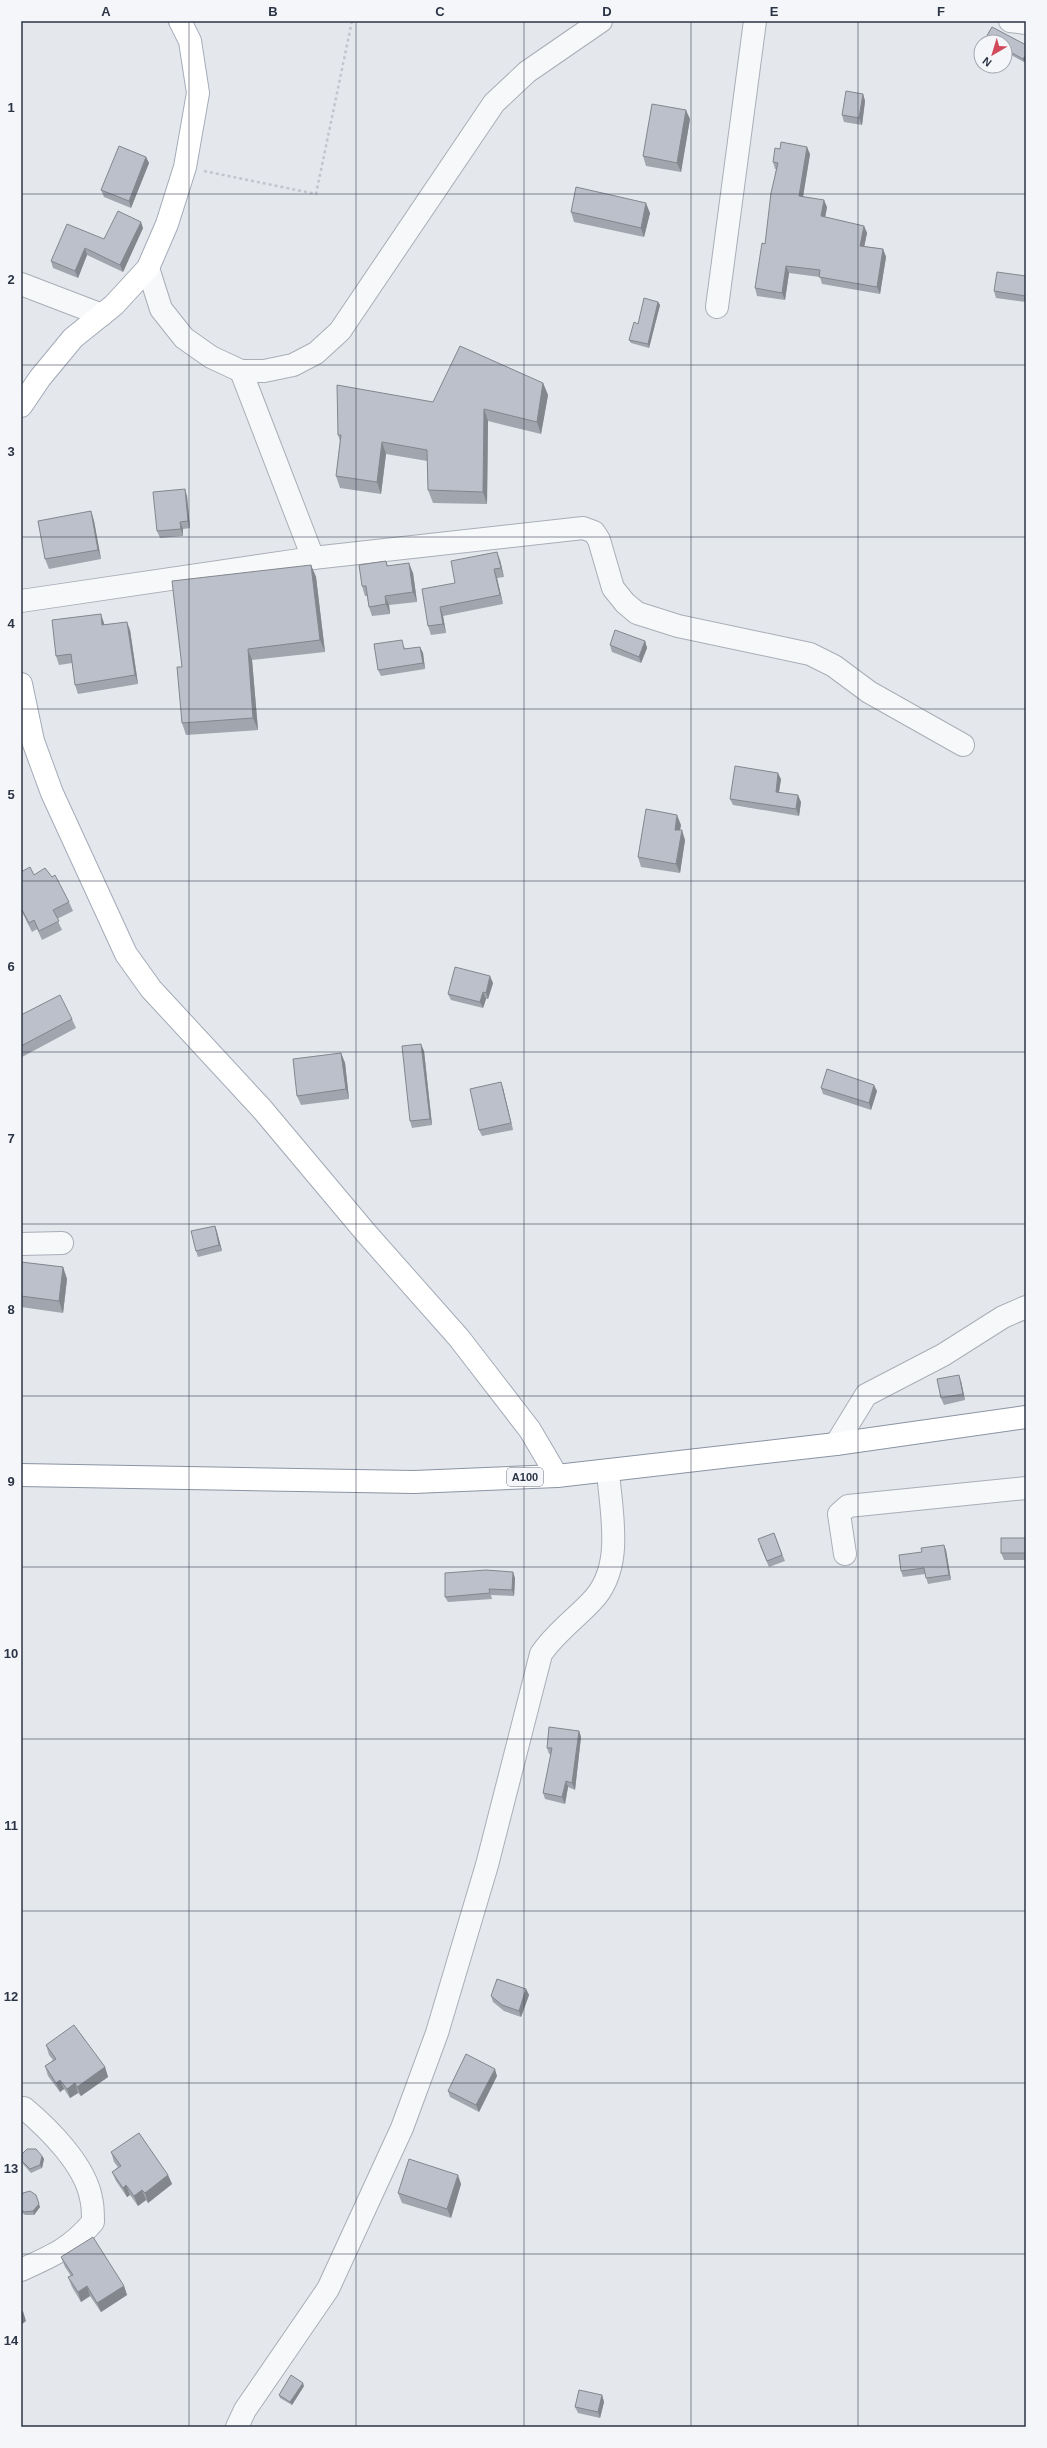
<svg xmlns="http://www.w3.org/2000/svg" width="1047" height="2448" viewBox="0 0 1047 2448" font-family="Helvetica,sans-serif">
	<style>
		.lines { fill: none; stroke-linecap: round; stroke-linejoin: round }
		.minor-casing { stroke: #a9aeb7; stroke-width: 24 }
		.major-casing { stroke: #a3abb8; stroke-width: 24 }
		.highway-casing { stroke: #8b94a3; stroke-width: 24 }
		.path { stroke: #c2c5cb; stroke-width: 2.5; stroke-dasharray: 3 3; stroke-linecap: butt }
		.minor { stroke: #f7f8fa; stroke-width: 22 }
		.major { stroke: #fff; stroke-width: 22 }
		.highway { stroke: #fff; stroke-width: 22 }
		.wall { fill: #a1a5ae }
		.shaded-wall { fill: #83868d }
		.building { fill: #bbc0ca; stroke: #83868d }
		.grid { fill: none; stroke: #2b3445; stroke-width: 1; stroke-opacity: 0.55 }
		.labels { text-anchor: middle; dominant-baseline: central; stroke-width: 3.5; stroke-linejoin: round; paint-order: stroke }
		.shield { fill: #f4f6f9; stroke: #676e7b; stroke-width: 1 }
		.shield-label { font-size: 11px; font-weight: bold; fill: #2b3445 }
		.neatline { fill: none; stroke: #2b3445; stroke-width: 1.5 }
		.grid-label { font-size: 13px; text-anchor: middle; font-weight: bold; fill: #2b3445 }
	</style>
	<rect width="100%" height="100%" fill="#e4e7ec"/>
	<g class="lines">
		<defs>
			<g id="minor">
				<path d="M1010,21L1026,23"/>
				<path d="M148,268L161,309L184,338L211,357L241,371H264L293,365L316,353L340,331L494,103L527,72L601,21"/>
				<path d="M21,284L102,315"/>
				<path d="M717,307L755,21"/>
				<path d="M241,371L313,558"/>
				<path d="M21,601L313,558L583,528L594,532L599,540L613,588L625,603L637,613L678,626L810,654L834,666L869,692L963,745"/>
				<path d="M21,1244L62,1243"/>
				<path d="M836,1444L866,1395L943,1355L1003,1317L1026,1307"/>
				<path d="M845,1554L839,1514L848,1506L1026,1488"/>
				<path d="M21,2108H24C49,2129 85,2165 91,2198C93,2205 93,2214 93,2222C70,2249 52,2256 21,2270"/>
				<path d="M237,2427L245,2410L328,2289L402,2128L437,2033L487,1865L541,1654C554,1634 575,1619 591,1602C625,1568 611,1514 608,1471"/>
			</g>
			<g id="major">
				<path d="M21,406L40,378L73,338L114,305L148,268L167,224L185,167L198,93L190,41L180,21"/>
				<path d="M21,684L33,741L52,793L126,954L151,989L262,1109L366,1233L459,1338L530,1430L557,1476"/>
			</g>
			<path id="highway" d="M21,1475L414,1482L557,1476L836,1444L1026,1417"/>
		</defs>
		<use href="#minor" class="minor-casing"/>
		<use href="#major" class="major-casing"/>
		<use href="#highway" class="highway-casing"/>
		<path class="path" d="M204,171L316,194L352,21"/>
		<use href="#minor" class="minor"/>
		<use href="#major" class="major"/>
		<use href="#highway" class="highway"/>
	</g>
	<g class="wall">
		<path d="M992,27L1026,45V59L1024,62L1005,52V42H986L985,39Z"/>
		<path d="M863,94L865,101L862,125L844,122L842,115Z"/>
		<path d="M690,119L681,172L646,166L643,156Z"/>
		<path d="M810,154L803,196L827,207L825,217L864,226L867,233L864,246L883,249L886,257L880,294L822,284L820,277L789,273L785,300L757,296L755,288L765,244L776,169H775L773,162Z"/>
		<path d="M146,157L149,163L131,208L104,197L101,190Z"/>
		<path d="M571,212L650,213L644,237L574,222Z"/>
		<path d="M143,228L123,272L87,255L78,278L53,268L51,261L104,239Z"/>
		<path d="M1026,276V302L996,298L994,291Z"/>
		<path d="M658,302L660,305L649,348L631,343L629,340L638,324Z"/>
		<path d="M543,383L548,395L541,434L488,421L487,504L433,503L428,490L427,461L386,454L381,494L340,488L336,476L340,441L338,435L433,402Z"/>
		<path d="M187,496L190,528L183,529V536L160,538L157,531Z"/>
		<path d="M91,511L94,521L101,559L49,569L45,559Z"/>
		<path d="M500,560L504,577L497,578L503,604L443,616L446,633L431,635L428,626L455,583Z"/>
		<path d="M386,561L388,566L413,573L417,602L389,605L390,614L372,616L369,607L367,596H365L362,586Z"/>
		<path d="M311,565L316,577L325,652L252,660L258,730L186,735L182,723V667Z"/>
		<path d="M104,623V625L130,630L138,684L78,694L75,685L72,663L59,665L56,656Z"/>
		<path d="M645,641L647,648L641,663L612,652L610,645Z"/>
		<path d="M405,647V649L420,647L423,653L425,669L381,676L378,670Z"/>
		<path d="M781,779L779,792L801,802L799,816L733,805L730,799Z"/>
		<path d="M681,825L680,830L685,840L680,873L641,867L638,857Z"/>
		<path d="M21,872L34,875L69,902L73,911L57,919L62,930L42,940L37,929L32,932L21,910Z"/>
		<path d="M493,983L488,999H486L483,1008L451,1000L448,994Z"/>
		<path d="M21,1015L72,1019L76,1028L22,1057L21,1054Z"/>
		<path d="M424,1051L432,1125L412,1128L410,1121Z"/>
		<path d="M341,1053L345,1063L349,1099L301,1105L297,1096Z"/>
		<path d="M503,1088L513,1130L482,1136L479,1130Z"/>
		<path d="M821,1088L877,1091L871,1110L823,1094Z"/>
		<path d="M215,1226L217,1232L222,1251L198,1257L196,1251Z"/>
		<path d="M21,1262L63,1267L67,1279L63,1313L21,1307Z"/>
		<path d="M961,1381L965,1400L944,1405L941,1398Z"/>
		<path d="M774,1533L785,1561L769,1567L760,1546Z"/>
		<path d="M1026,1538V1560H1004L1001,1553Z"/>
		<path d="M946,1550L951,1580L928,1584L925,1574L903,1577L901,1571Z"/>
		<path d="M515,1578L514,1596L491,1595L492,1599L448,1602L445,1597Z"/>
		<path d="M579,1731L581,1737L575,1790L568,1787L565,1804L545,1799L543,1793L551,1754H549L547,1748Z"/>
		<path d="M526,1989L529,1995L521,2017L504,2011L493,2002L491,1996Z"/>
		<path d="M46,2045L105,2067L108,2077L81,2096L78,2093L70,2098L64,2089L60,2092L48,2076L45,2066L53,2060L49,2055Z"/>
		<path d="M497,2076L479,2112L450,2097L448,2091Z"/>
		<path d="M111,2152L168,2175L172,2184L148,2203L146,2200L138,2206L130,2195L127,2197L116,2181L112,2172L118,2167L114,2162Z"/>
		<path d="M42,2156L44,2159L42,2168L31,2173L23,2164L22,2161Z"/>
		<path d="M461,2184L451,2218L402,2203L398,2193Z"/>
		<path d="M21,2196L40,2207L34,2215H25L21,2212Z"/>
		<path d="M61,2257L124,2286L127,2295L101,2312L90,2296L81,2302L72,2287L68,2277L71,2276L65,2267Z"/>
		<path d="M304,2386L292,2405L280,2398L279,2395Z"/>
		<path d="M602,2395L604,2402L600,2418L578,2413L575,2407Z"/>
	</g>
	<g class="shaded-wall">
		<path d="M1026,54V59L1024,62L1023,59Z"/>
		<path d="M863,94L865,101L862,125L859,118Z"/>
		<path d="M686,110L690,119L681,172L677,163Z"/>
		<path d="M807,147L810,154L802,203L799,196Z"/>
		<path d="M146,157L149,163L131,208L129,201Z"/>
		<path d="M824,200L827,207L824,224L821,216Z"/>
		<path d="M646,203L650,213L644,237L641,228Z"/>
		<path d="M141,222L143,228L123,272L120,265Z"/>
		<path d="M864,226L867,233L863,253L860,246Z"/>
		<path d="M85,248L87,255L78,278L75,271Z"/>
		<path d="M883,249L886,257L880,294L877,287Z"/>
		<path d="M786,266L789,273L785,300L782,293Z"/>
		<path d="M658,302L660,305L649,348L648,344Z"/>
		<path d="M543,383L548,395L541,434L537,422Z"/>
		<path d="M484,409L488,421L487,504L483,492Z"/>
		<path d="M382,442L386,454L381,494L377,482Z"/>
		<path d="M185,489L187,496L190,528L188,521Z"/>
		<path d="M91,511L94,521L101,559L98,550Z"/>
		<path d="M180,522L183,529V536L181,529Z"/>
		<path d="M497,552L500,560L504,577L501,568Z"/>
		<path d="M409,563L413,573L417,602L413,592Z"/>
		<path d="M311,565L316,577L325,652L320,640Z"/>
		<path d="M494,569L497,578L503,604L500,595Z"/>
		<path d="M385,596L389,605L390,614L386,604Z"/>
		<path d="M440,607L443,616L446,633L443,624Z"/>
		<path d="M101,614L104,623L105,634L102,625Z"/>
		<path d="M127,622L130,630L138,684L135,675Z"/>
		<path d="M645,641L647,648L641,663L639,657Z"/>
		<path d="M420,647L423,653L425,669L423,663Z"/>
		<path d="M248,649L252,660L258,730L253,718Z"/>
		<path d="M778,773L781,779L778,798L776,792Z"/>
		<path d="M798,795L801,802L799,816L796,809Z"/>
		<path d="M677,815L681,825L678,839L675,830Z"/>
		<path d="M682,830L685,840L680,873L676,864Z"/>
		<path d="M490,976L493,983L488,999L486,993Z"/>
		<path d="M483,992L486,999L483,1008L480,1002Z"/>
		<path d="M421,1044L424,1051L432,1125L430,1119Z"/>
		<path d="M341,1053L345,1063L349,1099L346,1089Z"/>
		<path d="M501,1082L503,1088L513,1130L511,1123Z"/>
		<path d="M874,1085L877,1091L871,1110L869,1103Z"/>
		<path d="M215,1226L217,1232L222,1251L219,1245Z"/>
		<path d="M63,1267L67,1279L63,1313L59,1301Z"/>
		<path d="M959,1375L961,1381L965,1400L963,1394Z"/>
		<path d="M944,1545L946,1550L951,1580L949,1575Z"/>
		<path d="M513,1572L515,1578L514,1596L512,1590Z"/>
		<path d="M579,1731L581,1737L575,1790L572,1783Z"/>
		<path d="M566,1781L568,1787L565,1804L562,1797Z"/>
		<path d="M526,1989L529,1995L521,2017L519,2011Z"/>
		<path d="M105,2067L108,2077L81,2096L77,2087Z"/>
		<path d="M495,2069L497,2076L479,2112L476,2105Z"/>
		<path d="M60,2080L64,2089L60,2092L56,2083Z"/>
		<path d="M75,2083L78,2093L70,2098L67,2089Z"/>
		<path d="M42,2156L44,2159L42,2168L40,2165Z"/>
		<path d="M168,2175L172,2184L148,2203L145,2193Z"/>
		<path d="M458,2175L461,2184L451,2218L447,2209Z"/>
		<path d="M126,2185L130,2195L127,2197L123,2188Z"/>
		<path d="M142,2190L146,2200L138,2206L134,2196Z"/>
		<path d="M37,2198L40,2207L34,2215L33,2211Z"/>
		<path d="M87,2286L90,2296L81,2302L78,2292Z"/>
		<path d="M124,2286L127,2295L101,2312L97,2303Z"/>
		<path d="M23,2311L26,2321L21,2325V2313Z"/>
		<path d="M303,2383L304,2386L292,2405L290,2402Z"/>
		<path d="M602,2395L604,2402L600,2418L598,2412Z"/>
	</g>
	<g class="building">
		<path d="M992,27L1026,45V54L1023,59L1005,49V42H991L985,39Z"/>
		<path d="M846,91L863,94L859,118L842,115Z"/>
		<path d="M652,104L686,110L677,163L643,156Z"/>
		<path d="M781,142L807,147L799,196L824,200L821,216L864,226L860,246L883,249L877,287L819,277L820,270L786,266L782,293L755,288L762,243L765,244L771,193L778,163L773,162L775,148L780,149Z"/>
		<path d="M119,146L146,157L129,201L101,190Z"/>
		<path d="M576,187L646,203L641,228L571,212Z"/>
		<path d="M118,211L141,222L120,265L85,248L75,271L51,261L67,224L104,239Z"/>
		<path d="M997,272L1026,276V296L994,291Z"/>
		<path d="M644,298L658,302L648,344L629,340L634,322L638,324Z"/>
		<path d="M460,346L543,383L537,422L484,409L483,492L428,490L427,450L382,442L377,482L336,476L341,435H338L337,385L433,402Z"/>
		<path d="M185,489L188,521L180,522L181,529L157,531L153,492Z"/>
		<path d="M91,511L98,550L45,559L38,521Z"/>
		<path d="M497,552L501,568L494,569L500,595L440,607L443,624L428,626L422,589L455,583L451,561Z"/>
		<path d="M386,561L387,566L409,563L413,592L385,596L386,604L369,607L366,586H362L359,565Z"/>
		<path d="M311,565L320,640L248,649L253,718L182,723L177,667H182L172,581Z"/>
		<path d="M101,614L102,625L127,622L135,675L75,685L71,654L56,656L52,620Z"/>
		<path d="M615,630L645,641L639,657L610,645Z"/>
		<path d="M402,640L404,649L420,647L423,663L378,670L374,644Z"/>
		<path d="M735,766L778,773L776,792L798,795L796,809L730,799Z"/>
		<path d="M646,809L677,815L675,830H682L676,864L638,857Z"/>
		<path d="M30,867L34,875L45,868L52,877L55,875L69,902L53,910L59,921L39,931L34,920L29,923L21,908V872Z"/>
		<path d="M455,967L490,976L486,993L483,992L480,1002L448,994Z"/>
		<path d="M60,995L72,1019L21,1046V1015Z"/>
		<path d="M421,1044L430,1119L410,1121L402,1046Z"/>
		<path d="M341,1053L346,1089L297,1096L293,1059Z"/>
		<path d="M827,1069L874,1085L869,1103L821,1088Z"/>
		<path d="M501,1082L511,1123L479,1130L470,1089Z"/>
		<path d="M215,1226L219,1245L196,1251L191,1231Z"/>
		<path d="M21,1262L63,1267L59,1301L21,1296Z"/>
		<path d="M959,1375L963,1394L941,1398L937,1379Z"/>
		<path d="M774,1533L782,1555L767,1561L758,1539Z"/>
		<rect x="1001" y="1538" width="25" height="15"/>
		<path d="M944,1545L949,1575L926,1578L924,1568L901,1571L899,1555L922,1552L921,1548Z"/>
		<path d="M486,1570L513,1572L512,1590L489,1589L490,1593L445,1597V1573Z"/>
		<path d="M549,1727L579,1731L572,1783L566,1781L562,1797L543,1793L552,1748H547Z"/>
		<path d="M497,1979L526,1989L519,2011L502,2005L491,1996Z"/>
		<path d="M74,2025L105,2067L77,2087L75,2083L67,2089L60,2080L56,2083L45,2066L56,2059L46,2045Z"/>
		<path d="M466,2054L495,2069L476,2105L448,2091Z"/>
		<path d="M139,2133L168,2175L145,2193L142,2190L134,2196L126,2185L123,2188L112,2172L121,2166L111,2152Z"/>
		<path d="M27,2149H36L42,2156L40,2165L30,2169L22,2161V2154Z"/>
		<path d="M409,2159L458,2175L447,2209L398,2193Z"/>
		<path d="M30,2191L36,2195L39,2204L33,2211L24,2212L21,2209V2196L23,2193Z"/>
		<path d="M93,2237L124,2286L97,2303L87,2286L78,2292L68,2277L73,2275L61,2257Z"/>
		<path d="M291,2375L303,2383L290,2402L279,2395Z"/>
		<path d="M579,2390L602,2395L598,2412L575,2407Z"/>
	</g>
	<path class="grid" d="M189,21V2427M356,21V2427M524,21V2427M691,21V2427M858,21V2427M21,194H1026M21,365H1026M21,537H1026M21,709H1026M21,881H1026M21,1052H1026M21,1224H1026M21,1396H1026M21,1567H1026M21,1739H1026M21,1911H1026M21,2083H1026M21,2254H1026"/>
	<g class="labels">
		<rect class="shield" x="507" y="1468" width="36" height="18" rx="3"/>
		<g class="shield-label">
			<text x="525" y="1477">A100</text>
		</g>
	</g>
	<rect width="1047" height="2448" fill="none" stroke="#f4f6f9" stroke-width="44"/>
	<g transform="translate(993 54) rotate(218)"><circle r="19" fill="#f4f6f9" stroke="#a4a8b1"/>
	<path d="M0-3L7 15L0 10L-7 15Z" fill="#d1495b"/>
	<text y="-6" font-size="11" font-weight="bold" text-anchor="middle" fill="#2b3445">N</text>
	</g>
	<rect x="22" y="22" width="1003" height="2404" class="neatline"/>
	<g class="grid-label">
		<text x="106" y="16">A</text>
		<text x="273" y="16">B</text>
		<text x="440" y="16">C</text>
		<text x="607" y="16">D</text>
		<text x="774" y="16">E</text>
		<text x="941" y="16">F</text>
		<text x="11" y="112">1</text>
		<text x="11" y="284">2</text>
		<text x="11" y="456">3</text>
		<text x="11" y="628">4</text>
		<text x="11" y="799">5</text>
		<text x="11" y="971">6</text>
		<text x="11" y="1143">7</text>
		<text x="11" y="1314">8</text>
		<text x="11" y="1486">9</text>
		<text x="11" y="1658">10</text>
		<text x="11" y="1830">11</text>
		<text x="11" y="2001">12</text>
		<text x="11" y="2173">13</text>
		<text x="11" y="2345">14</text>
	</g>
</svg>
